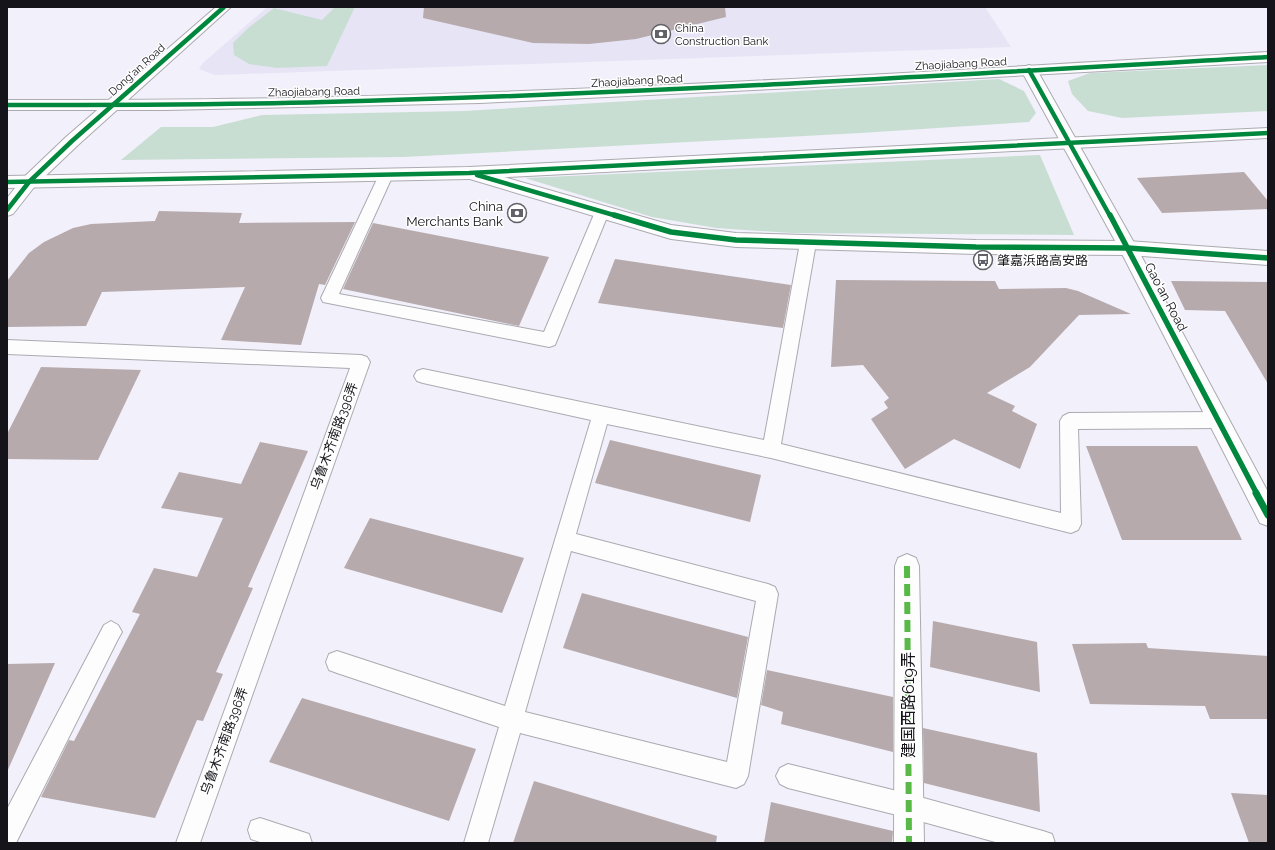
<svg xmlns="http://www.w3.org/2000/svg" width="1275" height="850" viewBox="0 0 1275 850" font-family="Raleway,'Noto Sans SC',sans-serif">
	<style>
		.built { fill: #e7e4f5 }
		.green { fill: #c8ded3 }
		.building { fill: #b6aaad }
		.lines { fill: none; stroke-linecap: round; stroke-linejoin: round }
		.lane-casing { stroke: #abaab1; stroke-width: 2 }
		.street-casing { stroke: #abaab1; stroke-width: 2 }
		.secondary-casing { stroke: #abaab1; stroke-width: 2 }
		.primary-casing { stroke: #abaab1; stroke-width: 2 }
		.lane { fill: #fdfdfe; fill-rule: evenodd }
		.street { fill: #fdfdfe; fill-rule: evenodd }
		.secondary { fill: #fdfdfe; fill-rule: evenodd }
		.primary { fill: #fdfdfe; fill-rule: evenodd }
		.quiet { stroke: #58b947; stroke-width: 6; stroke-dasharray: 12 6; stroke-linecap: butt }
		.cycleway-far2-casing { stroke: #fff; stroke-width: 6 }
		.cycleway-far1-casing { stroke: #fff; stroke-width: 8 }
		.cycleway-casing { stroke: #fff; stroke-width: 10 }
		.cycleway-far2 { stroke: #00873e; stroke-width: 4.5 }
		.cycleway-far1 { stroke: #00873e; stroke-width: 5.5 }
		.cycleway { stroke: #00873e; stroke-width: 7 }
		.labels { text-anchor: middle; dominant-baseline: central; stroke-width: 3; stroke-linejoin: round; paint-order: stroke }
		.far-poi-label { font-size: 11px; fill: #15141a; stroke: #fff; text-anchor: start }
		.far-street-label { font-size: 11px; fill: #15141a; stroke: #fff }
		.poi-label { font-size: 13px; fill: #15141a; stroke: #fff; text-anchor: end }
		.street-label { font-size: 13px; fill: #15141a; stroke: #fff }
		.near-street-label { font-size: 16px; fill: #15141a; stroke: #fff }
	</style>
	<rect width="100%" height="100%" fill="#f2f0fa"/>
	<path class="built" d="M267,7H985L1011,47L215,75L199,69L203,63Z"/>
	<g class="green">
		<path d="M335,7H355L327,66L277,68L249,64L234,55L233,43L247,29L274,8L322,20Z"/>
		<path d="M1268,65V111L1122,118L1088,111L1072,94L1068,81L1090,73Z"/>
		<path d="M999,79L1024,91L1036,113L1029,122L861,133L404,157L121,160L161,127H213L262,115L464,111Z"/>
		<path d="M1040,155L1074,235L791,233L716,228L652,217L525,178Z"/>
	</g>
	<g class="building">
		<path d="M424,7H725L726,17L636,39L589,44L533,43L423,18Z"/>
		<path d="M1244,172L1268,201V209L1162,213L1137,178Z"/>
		<path d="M159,211L242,213L239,223L355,222L325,285L319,284L301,345L221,340L245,287L102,292L86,326L7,327V281L29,253L44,242L73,228L91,224L155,221Z"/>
		<path d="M373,223L549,257L519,326L509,324L343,289Z"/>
		<path d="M615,259L791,285L783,328L598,303Z"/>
		<path d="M836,280L995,281L999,289L1066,288L1078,291L1131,314L1079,315L1030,367L987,393L1015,406L1012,411L1037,424L1020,469L954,439L905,469L871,419L888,408L884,402L889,398L863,365L831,367Z"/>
		<path d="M1171,281L1268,282V384L1225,311L1185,310Z"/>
		<path d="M41,367L141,370L98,460L7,459V434Z"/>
		<path d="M610,440L761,475L750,522L595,483Z"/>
		<path d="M260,442L308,451L248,587L253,588L216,672L223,674L203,721L197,720L155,818L41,797L69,740L74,741L140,614L132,612L154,568L197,577L223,518L161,508L179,472L241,484Z"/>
		<path d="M1086,446H1197L1242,540H1122Z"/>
		<path d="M370,518L524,558L502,613L344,568Z"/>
		<path d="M582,593L748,637L737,698L563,648Z"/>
		<path d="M933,621L1037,642L1040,692L930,667Z"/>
		<path d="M1146,643L1148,648L1268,656V719H1210L1205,706L1090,704L1072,644Z"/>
		<path d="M55,663L7,772V664Z"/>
		<path d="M767,670L893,697V752L781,724L783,712L761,705Z"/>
		<path d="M302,698L476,749L449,821L269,762Z"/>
		<path d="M923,728L1037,753L1040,812L924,783Z"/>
		<path d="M534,781L717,836L716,843H513Z"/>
		<path d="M1231,793L1268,795V843H1249Z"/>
		<path d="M771,802L893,831L892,843H764Z"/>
	</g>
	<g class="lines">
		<defs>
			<g id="lane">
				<path d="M386,170L391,172L393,175L339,294L544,332L595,212L597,208L602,207L607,208L609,212L555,345L549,347L323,302L321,298L379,175L381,172Z"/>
				<path d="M808,237L813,239L816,243L781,444L1061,513L1060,421L1063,416L1069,413L1218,412L1224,415L1227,420L1224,425L1218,428L1078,429L1081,524L1078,530L1071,533L771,458L607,424L576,534L768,584L775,587L778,594L748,776L744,784L736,788L520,733L488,843H464L499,727L337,673L329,670L326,662L329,654L337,651L505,706L591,420L423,383L417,381L414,376L417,371L423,369L764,440L800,243L803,239ZM571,551L756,601L727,762L525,712Z"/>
				<path d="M7,340L361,355L367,357L370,362L200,843H176L350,368L7,354Z"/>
				<path d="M111,621L118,625L122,632L118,639L16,843H7V809L104,625Z"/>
				<path d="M788,764L909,794L1043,831L1052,834L1055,843H999L909,818L788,788L780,784L776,776L780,768Z"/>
				<path d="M260,818L309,834L312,843H263L251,839L248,830L251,821Z"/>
			</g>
			<g id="street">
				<path d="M1029,65L1034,67L1037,70L1137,248L1268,492V526L1260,523L1119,248L1021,70L1024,67Z"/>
				<path d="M907,554L916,558L919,566L924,843H894L895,566L898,558Z"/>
			</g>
			<g id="secondary">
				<path d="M216,7H231L78,145L35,186L13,214L7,216V198L23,178L66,137Z"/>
				<path d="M469,167L671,225L736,233L976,240L1128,241L1268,251V265L1128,255L976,254L736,247L671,239L463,177L460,173L463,169Z"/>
			</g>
			<g id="primary">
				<path d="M1268,52V62L795,88L480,103L165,110H7V100C113,100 218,100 324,97C639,90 954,70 1268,52Z"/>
				<path d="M1268,128V138L469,179L7,188V176L469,167Z"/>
			</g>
		</defs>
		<use href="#lane" class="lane-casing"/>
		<use href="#street" class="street-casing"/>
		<use href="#secondary" class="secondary-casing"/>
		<use href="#primary" class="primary-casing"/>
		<use href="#lane" class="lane"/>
		<use href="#street" class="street"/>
		<use href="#secondary" class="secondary"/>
		<use href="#primary" class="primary"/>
		<path class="quiet" d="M907,566L909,843"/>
		<defs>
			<g id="cycleway-far2">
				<path d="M1029,70L1110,216"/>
				<path d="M7,105C113,105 218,105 324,102C639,94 954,75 1268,57"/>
				<path d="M477,175L617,216"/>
				<path d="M7,182L469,173L1268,133"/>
				<path d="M7,210L29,182L72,141L224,7"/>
			</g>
			<g id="cycleway-far1">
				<path d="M614,215L671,232L736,240L976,247L1128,248L1268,258"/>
				<path d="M1110,215L1257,494"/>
			</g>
			<path id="cycleway" d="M1256,493L1268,515"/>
		</defs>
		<use href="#cycleway-far2" class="cycleway-far2-casing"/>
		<use href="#cycleway-far1" class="cycleway-far1-casing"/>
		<use href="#cycleway" class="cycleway-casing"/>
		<use href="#cycleway-far2" class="cycleway-far2"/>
		<use href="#cycleway-far1" class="cycleway-far1"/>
		<use href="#cycleway" class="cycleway"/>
	</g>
	<defs>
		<symbol id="bank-ring" viewBox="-11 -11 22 22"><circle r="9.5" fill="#fff" stroke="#626168" stroke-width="1.5"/><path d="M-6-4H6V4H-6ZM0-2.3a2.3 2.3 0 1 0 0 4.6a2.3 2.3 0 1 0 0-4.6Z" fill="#626168"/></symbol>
		<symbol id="bus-ring" viewBox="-11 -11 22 22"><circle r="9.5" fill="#fff" stroke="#626168" stroke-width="1.5"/><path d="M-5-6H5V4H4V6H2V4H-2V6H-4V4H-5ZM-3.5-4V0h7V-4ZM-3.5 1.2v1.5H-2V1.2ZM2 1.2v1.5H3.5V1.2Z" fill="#626168"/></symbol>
	</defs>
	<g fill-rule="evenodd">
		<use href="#bank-ring" x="650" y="23" width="22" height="22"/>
		<use href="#bank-ring" x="506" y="202" width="22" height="22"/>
		<use href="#bus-ring" x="972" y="249" width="22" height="22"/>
	</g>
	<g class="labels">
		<g class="far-poi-label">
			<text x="675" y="28">China<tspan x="675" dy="13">Construction Bank</tspan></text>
		</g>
		<g class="far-street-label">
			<text transform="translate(961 64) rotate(-3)">Zhaojiabang Road</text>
			<text transform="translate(137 70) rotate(-42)">Dong'an Road</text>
			<text transform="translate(637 81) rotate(-3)">Zhaojiabang Road</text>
			<text transform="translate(314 92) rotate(-1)">Zhaojiabang Road</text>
		</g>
		<g class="poi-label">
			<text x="503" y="206">China<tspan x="503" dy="15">Merchants Bank</tspan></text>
			<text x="997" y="260" text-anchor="start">肇嘉浜路高安路</text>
		</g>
		<g class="street-label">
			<text transform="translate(1166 297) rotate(62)">Gao'an Road</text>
			<text transform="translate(334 436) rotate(-70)">乌鲁木齐南路396弄</text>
			<text transform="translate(224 741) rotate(-70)">乌鲁木齐南路396弄</text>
		</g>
		<g class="near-street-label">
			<text transform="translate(908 705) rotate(-90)">建国西路619弄</text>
		</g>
	</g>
	<rect width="1275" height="850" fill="none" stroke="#15141a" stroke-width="16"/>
</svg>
